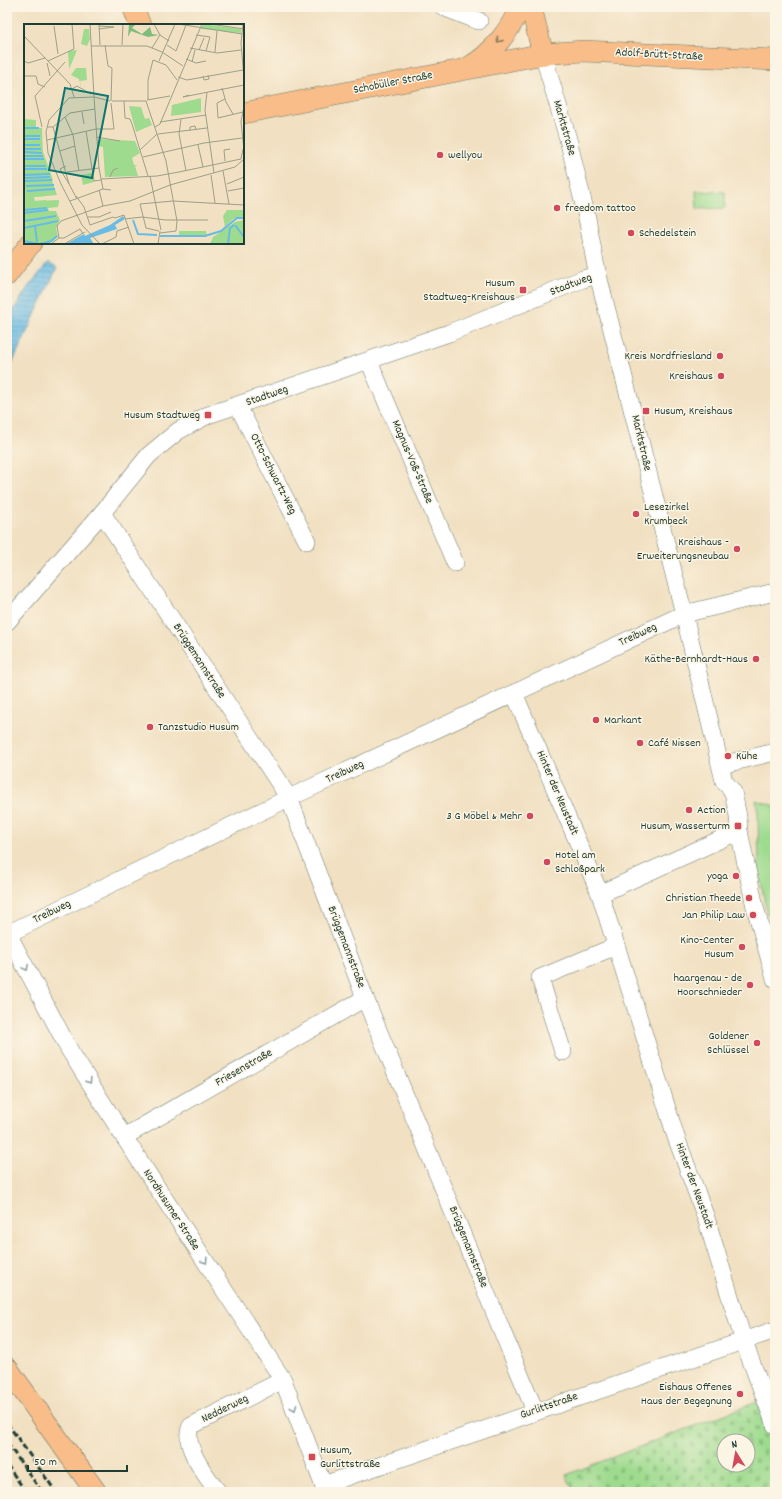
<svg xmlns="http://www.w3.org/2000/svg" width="782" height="1499" viewBox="0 0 782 1499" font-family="Dekko,sans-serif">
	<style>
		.cemetery { fill: url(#cemetery-stones); stroke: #5f8c62; fill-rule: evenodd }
		.park { fill: #9fdb8f; stroke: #5f8c62 }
		.water { fill: url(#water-rules); stroke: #447c8c }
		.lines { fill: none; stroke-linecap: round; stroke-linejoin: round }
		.minor-casing { stroke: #687665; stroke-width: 18 }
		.major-casing { stroke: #687665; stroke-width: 22 }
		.minor { stroke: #fff; stroke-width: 17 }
		.major { stroke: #f8bd89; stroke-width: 21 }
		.rail { stroke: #1f3d34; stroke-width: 3; stroke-dasharray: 6 3; stroke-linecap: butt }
		.oneway { stroke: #81775a }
		.oneway2 { stroke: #8f9e9a }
		.poi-dot { fill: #d1495b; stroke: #fcf5e5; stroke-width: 1.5 }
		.labels { text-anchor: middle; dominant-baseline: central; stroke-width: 3; stroke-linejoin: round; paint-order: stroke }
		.street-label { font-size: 12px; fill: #1f3d34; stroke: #fcf5e5 }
		.poi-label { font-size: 12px; fill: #1f3d34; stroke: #fcf5e5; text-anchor: end }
		.inset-river { fill: none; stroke: #68bbe4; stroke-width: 2 }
		.inset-road { fill: none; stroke: #9d9f89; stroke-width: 1 }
		.view { fill: #0f766e; fill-opacity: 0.15; stroke: #0f766e; stroke-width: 2 }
		.inset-edge { fill: none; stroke: #1f3d34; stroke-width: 2 }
	</style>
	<defs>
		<pattern id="cemetery-stones" width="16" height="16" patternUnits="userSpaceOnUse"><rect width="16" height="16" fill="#9fdb8f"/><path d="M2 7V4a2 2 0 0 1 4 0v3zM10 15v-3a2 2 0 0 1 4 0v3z" fill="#88bd7c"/></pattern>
		<pattern id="water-rules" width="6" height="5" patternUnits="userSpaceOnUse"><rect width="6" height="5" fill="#68bbe4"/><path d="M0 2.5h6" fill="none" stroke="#5599ba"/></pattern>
	</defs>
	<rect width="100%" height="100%" fill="#fcf5e5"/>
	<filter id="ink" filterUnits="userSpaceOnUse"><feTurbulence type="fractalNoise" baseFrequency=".025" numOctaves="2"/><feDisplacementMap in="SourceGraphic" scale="8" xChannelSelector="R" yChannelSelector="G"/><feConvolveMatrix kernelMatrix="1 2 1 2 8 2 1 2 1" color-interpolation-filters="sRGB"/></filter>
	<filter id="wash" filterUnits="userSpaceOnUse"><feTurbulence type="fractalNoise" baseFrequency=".012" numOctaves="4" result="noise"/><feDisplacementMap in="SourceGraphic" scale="16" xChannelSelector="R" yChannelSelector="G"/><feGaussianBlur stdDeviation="0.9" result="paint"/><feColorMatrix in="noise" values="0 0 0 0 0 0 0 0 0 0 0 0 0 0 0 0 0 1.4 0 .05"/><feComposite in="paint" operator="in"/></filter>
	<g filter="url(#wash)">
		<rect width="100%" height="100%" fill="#f1e0c1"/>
		<path class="cemetery" d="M757,1402L775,1443V1492H574L566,1475ZM724,1441H748V1465H724Z"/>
		<g class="park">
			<path d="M696,191L725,192V208L697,209Z"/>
			<path d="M756,800L775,806V913L767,914L759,872L758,813Z"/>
		</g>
		<path class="water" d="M48,263L57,268L7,374V321L28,287Z"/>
	</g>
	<g filter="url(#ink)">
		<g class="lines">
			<defs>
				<g id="minor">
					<path d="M443,7L479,21"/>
					<path d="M543,54L568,139L587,218L596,267L684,614L724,781L733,792L738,816L739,831L755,907L775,979"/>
					<path d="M369,361L455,563"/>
					<path d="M238,406L307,541"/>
					<path d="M102,513L289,798L365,998L535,1411"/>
					<path d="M7,622L102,513L149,455L178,431L208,415L449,333L583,279L598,275"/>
					<path d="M514,693L600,894L676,1137L706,1218L744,1342L775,1425"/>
					<path d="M721,765L775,752"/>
					<path d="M600,894L739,831"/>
					<path d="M7,932L70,1051L124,1137L283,1380L326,1492"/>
					<path d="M7,934L289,798L684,614L775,592"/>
					<path d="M563,1052L540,978L616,946"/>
					<path d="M124,1137L365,998"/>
					<path d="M323,1485L775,1330"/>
					<path d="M218,1492C207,1477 181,1445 191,1426L283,1380"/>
				</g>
				<g id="major">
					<path d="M133,7L140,25"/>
					<path d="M531,7L543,54"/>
					<path d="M469,67C489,57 513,28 519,7"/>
					<path d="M243,113L543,54L583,51L775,60"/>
					<path d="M7,275L31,243"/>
					<path d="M7,1368L96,1492"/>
				</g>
			</defs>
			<use href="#minor" class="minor-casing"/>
			<use href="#major" class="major-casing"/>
			<use href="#minor" class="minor"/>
			<use href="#major" class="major"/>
			<g class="rail">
				<path d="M7,1423L56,1492"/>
				<path d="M7,1443L42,1492"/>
				<path d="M7,1465L26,1492"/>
			</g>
		</g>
		<defs><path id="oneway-chevron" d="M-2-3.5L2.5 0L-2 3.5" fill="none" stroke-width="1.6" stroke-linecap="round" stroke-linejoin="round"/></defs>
		<use class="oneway" href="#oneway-chevron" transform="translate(499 40) rotate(126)"/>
		<g class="oneway2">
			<use href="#oneway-chevron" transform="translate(26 968) rotate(62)"/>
			<use href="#oneway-chevron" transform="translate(89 1081) rotate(58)"/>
			<use href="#oneway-chevron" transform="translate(205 1261) rotate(57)"/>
			<use href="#oneway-chevron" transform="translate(294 1408) rotate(69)"/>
		</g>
	</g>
	<g class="poi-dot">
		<circle cx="440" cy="155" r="4"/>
		<circle cx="557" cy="208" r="4"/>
		<circle cx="631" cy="233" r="4"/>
		<rect x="519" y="286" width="8" height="8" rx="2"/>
		<circle cx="720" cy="356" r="4"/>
		<circle cx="721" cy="376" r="4"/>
		<rect x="642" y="407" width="8" height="8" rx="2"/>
		<rect x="204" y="411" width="8" height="8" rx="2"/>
		<circle cx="636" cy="514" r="4"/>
		<circle cx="737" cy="549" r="4"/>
		<circle cx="756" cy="659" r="4"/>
		<circle cx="596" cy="720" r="4"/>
		<circle cx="150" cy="727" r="4"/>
		<circle cx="640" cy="743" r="4"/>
		<circle cx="728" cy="756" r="4"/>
		<circle cx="689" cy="810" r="4"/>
		<circle cx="530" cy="816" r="4"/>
		<rect x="734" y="822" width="8" height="8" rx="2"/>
		<circle cx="547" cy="862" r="4"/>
		<circle cx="736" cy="876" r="4"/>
		<circle cx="749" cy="898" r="4"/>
		<circle cx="753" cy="915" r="4"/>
		<circle cx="742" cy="947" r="4"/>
		<circle cx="750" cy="985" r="4"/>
		<circle cx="757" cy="1043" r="4"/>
		<circle cx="740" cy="1394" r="4"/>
		<rect x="308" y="1453" width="8" height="8" rx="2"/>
	</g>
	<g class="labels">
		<g class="street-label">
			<text transform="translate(659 55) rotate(3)">Adolf-Brütt-Straße</text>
			<text transform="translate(393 83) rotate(-11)">Schobüller Straße</text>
			<text transform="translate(564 128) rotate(74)">Marktstraße</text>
			<text transform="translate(571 285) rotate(-21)">Stadtweg</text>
			<text transform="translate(267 396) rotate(-19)">Stadtweg</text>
			<text transform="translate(641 443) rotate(77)">Marktstraße</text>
			<text transform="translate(412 462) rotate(67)">Magnus-Voß-Straße</text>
			<text transform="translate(273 474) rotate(63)">Otto-Schwartz-Weg</text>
			<text transform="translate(638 635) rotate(-25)">Treibweg</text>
			<text transform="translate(199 661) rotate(57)">Brüggemannstraße</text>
			<text transform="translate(345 772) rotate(-25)">Treibweg</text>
			<text transform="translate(557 793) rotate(67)">Hinter der Neustadt</text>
			<text transform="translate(52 912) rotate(-26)">Treibweg</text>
			<text transform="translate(346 947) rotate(69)">Brüggemannstraße</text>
			<text transform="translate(244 1068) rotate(-30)">Friesenstraße</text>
			<text transform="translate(694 1186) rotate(70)">Hinter der Neustadt</text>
			<text transform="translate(171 1210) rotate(57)">Nordhusumer Straße</text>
			<text transform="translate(468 1247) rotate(68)">Brüggemannstraße</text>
			<text transform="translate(549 1406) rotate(-19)">Gurlittstraße</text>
			<text transform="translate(225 1409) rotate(-26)">Nedderweg</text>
		</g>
		<g class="poi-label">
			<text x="448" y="155" text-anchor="start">wellyou</text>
			<text x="565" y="208" text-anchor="start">freedom tattoo</text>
			<text x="639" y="233" text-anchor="start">Schedelstein</text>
			<text x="515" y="283">Husum<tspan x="515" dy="14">Stadtweg-Kreishaus</tspan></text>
			<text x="712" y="356">Kreis Nordfriesland</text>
			<text x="713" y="376">Kreishaus</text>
			<text x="654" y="411" text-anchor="start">Husum, Kreishaus</text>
			<text x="200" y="415">Husum Stadtweg</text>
			<text x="644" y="507" text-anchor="start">Lesezirkel<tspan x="644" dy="14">Krumbeck</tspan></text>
			<text x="729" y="542">Kreishaus -<tspan x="729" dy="14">Erweiterungsneubau</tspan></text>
			<text x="748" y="659">Käthe-Bernhardt-Haus</text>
			<text x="604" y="720" text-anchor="start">Markant</text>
			<text x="158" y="727" text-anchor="start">Tanzstudio Husum</text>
			<text x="648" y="743" text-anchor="start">Café Nissen</text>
			<text x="736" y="756" text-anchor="start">Kühe</text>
			<text x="697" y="810" text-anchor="start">Action</text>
			<text x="522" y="816">3 G Möbel &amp; Mehr</text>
			<text x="730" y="826">Husum, Wasserturm</text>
			<text x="555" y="855" text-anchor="start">Hotel am<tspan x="555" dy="14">Schloßpark</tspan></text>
			<text x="728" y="876">yoga</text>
			<text x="741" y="898">Christian Theede</text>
			<text x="745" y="915">Jan Philip Law</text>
			<text x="734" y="940">Kino-Center<tspan x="734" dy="14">Husum</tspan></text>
			<text x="742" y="978">haargenau - de<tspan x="742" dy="14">Hoorschnieder</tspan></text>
			<text x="749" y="1036">Goldener<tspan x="749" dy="14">Schlüssel</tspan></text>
			<text x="732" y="1387">Eishaus Offenes<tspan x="732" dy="14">Haus der Begegnung</tspan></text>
			<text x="320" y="1450" text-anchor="start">Husum,<tspan x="320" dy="14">Gurlittstraße</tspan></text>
		</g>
	</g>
	<g transform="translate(24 24)">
		<rect width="220" height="220" fill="#f1e0c1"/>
		<path d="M60,5H65L66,15L63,22L57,20ZM53,26L49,36L45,45L44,27ZM52,44H62L63,56L56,57L57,64L55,55L47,51ZM0,95L12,96V104H18L19,131L33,171L10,173V177L35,176V178L34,183L24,184L25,187H32L36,196L32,204L34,213L25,220H0ZM203,186H220V193L209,195L201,203L199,192ZM220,196V220H186L189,213L211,198ZM155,207H182L183,211L155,212Z" fill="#9fdb8f"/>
		<path d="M105,0H112L108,4L118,10L126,3L128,10L135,11L124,13L107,7L104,13Z" fill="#7fbb7a"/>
		<path d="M68,149L70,158L59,161L57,151Z" fill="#9fdb8f"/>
		<path d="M179,0L217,5V9L177,5ZM105,82L117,83L121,95L125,94L128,101L112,108ZM76,115L111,117L116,129L108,134L110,141H114L111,142L114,152L81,153L79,123L73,122ZM0,125H18L29,156L18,159L22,172L10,173L11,177L22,176L21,187L32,209L30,217L20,220H0Z" fill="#9fdb8f"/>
		<path d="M177,74V88L147,92L148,81Z" fill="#9fdb8f"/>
		<path d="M99,192L101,195L91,201L93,205L66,214L70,220H42L60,210L61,212L86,201Z" fill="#68bbe4"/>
		<path class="inset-river" d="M0,104H15M0,112H16M0,115H16M0,121H16M0,125H17M0,128L18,129M0,132H19M0,135H20M0,142H22M0,145H23M0,151L26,150M0,154L26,153M0,157L28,156M2,162L30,161M3,167L31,165M0,186L23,184M0,189L24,186M109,196L114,210L133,211M0,197L32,192M211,201L220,213M11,202L13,218M0,204L34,197M136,212H181L197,207L213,194H220M0,217L15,220M16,220L27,217L33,212M204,220L206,204L210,201"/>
		<path class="inset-road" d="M66,0L70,73M75,0L76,21M130,0L136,11L145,17M154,0L218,10M186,0L220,5M219,0L217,19L220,54M30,2L34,30M75,2L90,3L75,5M172,11L186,13L182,27M0,12L46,60L50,73M81,21L84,42M98,21L99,0M143,21L152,27L162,1M67,22H123L138,28L159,42M128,24L136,11M166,24L193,29L217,26M175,26L180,14M191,28L193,7M162,35L172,39L182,37M0,37L4,39L21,34M24,37L50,25L48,0M135,37L151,0M168,38L171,26M23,39L26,52M84,42L88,44L87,77M0,52H12L14,60L21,63M179,52L180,56L185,55L184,51M154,53L163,56L219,46M198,64L202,78L209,90M48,65L53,62L67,70M183,68L181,86L190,149M165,71L159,73L220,61M70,73L75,144L79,165M201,75L193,79L194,94L219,88M123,76L146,72M124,76V56L129,36L142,41L153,56M88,77H122L142,137L153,197L152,207M100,77L101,94L106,95L108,100L124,152M58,88L60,100M41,93L49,111L55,147M157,95L155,110L162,147M136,98L182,91M18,103L11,72L41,38M23,103H29L46,89L71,85M29,103L45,160L53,175M131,103L136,100L178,0M62,107L70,157L77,156M166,107V103L171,102L172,106M134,110L183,104M72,113L96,117M23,116L72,105H90L87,79M174,121L179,143M116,126L133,110M220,126L217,98L220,82M36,127L51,122M119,133L180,119L218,114M201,137L200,126L206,125M42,142L36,145L45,160M199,147L205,180M43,148L75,144M187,151L191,179M126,152L129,167M86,153L89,146L94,144M77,155L133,152L155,148L217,135L219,125M203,160L220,153M146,161L211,143L220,135M75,166L79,182M129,167L137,206M204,167L220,164M52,172L60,183L66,201L89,193M46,177L79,165L87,166M149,177L220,181M64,193H75L87,188M89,193L91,194L100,191L110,220M101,195L118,193L142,196H184M135,207L122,204L116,180L149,177M136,209L152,207M35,214H40L56,205L59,210M42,219L61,208M27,220L35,214L33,202L37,197L79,182L106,177L146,161M76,220L58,201L37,160L24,129L22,108L25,96L45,74L70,73L86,77M78,220L92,213L93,207L105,203M134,220L136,207"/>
		<path class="view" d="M41,64L84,72L68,154L25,146Z"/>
		<rect width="220" height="220" class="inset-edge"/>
	</g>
	<rect width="782" height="1499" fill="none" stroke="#fcf5e5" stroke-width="24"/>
	<g transform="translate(736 1453) rotate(349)"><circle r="19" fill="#fcf5e5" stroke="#a4ab9e"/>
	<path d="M0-3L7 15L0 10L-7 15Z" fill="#d1495b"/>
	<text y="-6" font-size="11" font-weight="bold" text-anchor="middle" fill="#1f3d34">N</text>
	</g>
	<path d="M28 1465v6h99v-6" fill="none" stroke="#1f3d34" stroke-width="2"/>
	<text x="34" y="1465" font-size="12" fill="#1f3d34" stroke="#fcf5e5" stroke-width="3" paint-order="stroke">50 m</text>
</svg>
